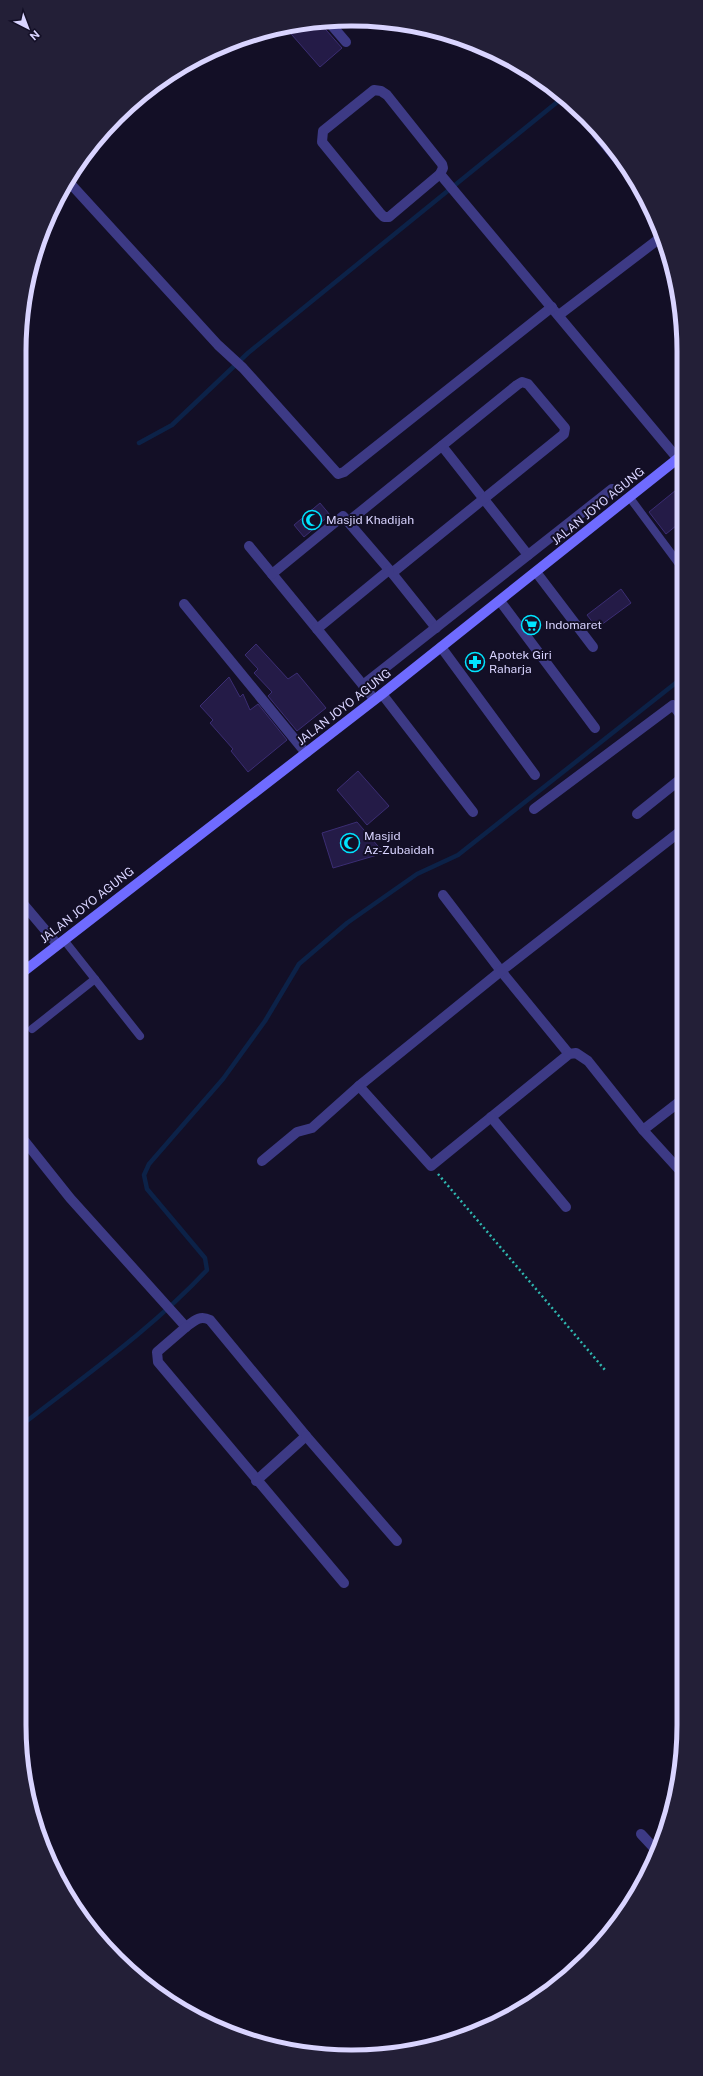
<svg xmlns="http://www.w3.org/2000/svg" width="703" height="2076" viewBox="0 0 703 2076" font-family="'Public Sans',sans-serif">
	<style>
		.lines { fill: none; stroke-linecap: round; stroke-linejoin: round }
		.stream { stroke: #0c2248; stroke-width: 4.5 }
		.building { fill: #241b47; stroke: #3b2d73 }
		.path { stroke: #2fb8b0; stroke-width: 2.5; stroke-dasharray: 2 3; stroke-linecap: butt }
		.lane { stroke: #3d3a85; stroke-width: 8 }
		.street { stroke: #3d3a85; stroke-width: 10 }
		.secondary { stroke: #6f6bff; stroke-width: 10 }
		.labels { text-anchor: middle; dominant-baseline: central; stroke-width: 4; stroke-linejoin: round; paint-order: stroke }
		.street-label { font-size: 12px; fill: #d9d4ff; stroke: #130f26 }
		.poi-label { font-size: 12px; fill: #d9d4ff; stroke: #130f26; text-anchor: start }
		.rim { fill: none; stroke: #d9d4ff; stroke-width: 5 }
	</style>
	<rect width="100%" height="100%" fill="#130f26"/>
	<g class="lines">
		<g class="stream">
			<path d="M139,443L172,425L248,353L561,99"/>
			<path d="M19,1427C83,1377 152,1329 207,1270L205,1258L147,1189L144,1175L149,1164L223,1079L265,1021L299,964L347,923L417,874L458,855L682,678"/>
		</g>
	</g>
	<g class="building">
		<path d="M308,22H319L342,48L320,67L285,27Z"/>
		<path d="M681,486L682,521L666,534L649,512Z"/>
		<path d="M320,503L330,515L304,537L294,525Z"/>
		<path d="M621,589L631,603L597,628L587,615Z"/>
		<path d="M256,644L288,679L297,673L326,708L297,731L268,696L272,692L254,673L258,669L245,655Z"/>
		<path d="M229,677L240,697L243,694L250,710L258,704L287,740L248,772L231,751L233,749L210,723L213,720L200,706Z"/>
		<path d="M358,771L389,806L367,825L337,790Z"/>
		<path d="M357,822L384,853L333,868L322,833Z"/>
	</g>
	<g class="lines">
		<path class="path" d="M438,1174L605,1370"/>
		<g class="lane">
			<path d="M630,498L682,568"/>
			<path d="M64,940L140,1036"/>
			<path d="M32,1029L95,979"/>
		</g>
		<g class="street">
			<path d="M328,21L346,42"/>
			<path d="M374,90L381,91L387,95L442,164L443,168L440,174L389,217H384L380,213L322,142L323,131Z"/>
			<path d="M596,133L632,177"/>
			<path d="M440,174L678,459"/>
			<path d="M68,181L218,345L243,368L338,474L344,472L552,307"/>
			<path d="M559,315L660,238"/>
			<path d="M442,446L528,555"/>
			<path d="M249,546L363,685"/>
			<path d="M536,572L593,647"/>
			<path d="M392,573L436,628"/>
			<path d="M272,574L343,516L392,573L564,434L565,428L528,384L522,382L517,385L349,521"/>
			<path d="M500,601L595,728"/>
			<path d="M184,604L306,753"/>
			<path d="M317,629L389,570"/>
			<path d="M441,647L535,775"/>
			<path d="M382,694L473,812"/>
			<path d="M374,699L363,685L612,489"/>
			<path d="M534,809L673,705L682,717"/>
			<path d="M637,814L682,778"/>
			<path d="M443,895L501,971L569,1054"/>
			<path d="M19,899L57,944"/>
			<path d="M359,1086L431,1166L569,1054L576,1053L588,1061L643,1130L683,1099"/>
			<path d="M491,1117L566,1207"/>
			<path d="M643,1130L683,1174"/>
			<path d="M19,1134L70,1198L186,1327C195,1320 200,1315 210,1320L306,1436L256,1481"/>
			<path d="M262,1161L297,1132L312,1128L359,1086L501,971L682,830"/>
			<path d="M186,1327L157,1352L158,1362L344,1583"/>
			<path d="M306,1436L397,1541"/>
			<path d="M641,1834L655,1849"/>
		</g>
		<path class="secondary" d="M19,975L382,694L681,456"/>
	</g>
	<defs>
		<symbol id="mosque-ring" viewBox="-11 -11 22 22"><circle r="9.5" fill="#130f26" stroke="#00e5ff" stroke-width="1.5"/><path d="M3.5-4.9A6 6 0 1 0 3.5 4.9A5 5 0 1 1 3.5-4.9Z" fill="#00e5ff"/></symbol>
		<symbol id="supermarket-ring" viewBox="-11 -11 22 22"><circle r="9.5" fill="#130f26" stroke="#00e5ff" stroke-width="1.5"/><path d="M-6-5.5h2.5l.6 2H6L4.5 2H-2.5L-4.4-4H-6ZM-1.5 3.2a1.3 1.3 0 1 0 .1 0ZM3 3.2a1.3 1.3 0 1 0 .1 0Z" fill="#00e5ff"/></symbol>
		<symbol id="pharmacy-ring" viewBox="-11 -11 22 22"><circle r="9.5" fill="#130f26" stroke="#00e5ff" stroke-width="1.5"/><path d="M-2-6h4v4h4v4h-4v4h-4v-4h-4v-4h4Z" fill="#00e5ff"/></symbol>
	</defs>
	<g fill-rule="evenodd">
		<use href="#mosque-ring" x="301" y="509" width="22" height="22"/>
		<use href="#supermarket-ring" x="520" y="614" width="22" height="22"/>
		<use href="#pharmacy-ring" x="464" y="651" width="22" height="22"/>
		<use href="#mosque-ring" x="339" y="832" width="22" height="22"/>
	</g>
	<g class="labels">
		<g class="street-label">
			<text transform="translate(598 506) rotate(-39)">JALAN JOYO AGUNG</text>
			<text transform="translate(344 707) rotate(-38)">JALAN JOYO AGUNG</text>
			<text transform="translate(87 905) rotate(-38)">JALAN JOYO AGUNG</text>
		</g>
		<g class="poi-label">
			<text x="326" y="520">Masjid Khadijah</text>
			<text x="545" y="625">Indomaret</text>
			<text x="489" y="655">Apotek Giri<tspan x="489" dy="14">Raharja</tspan></text>
			<text x="364" y="836">Masjid<tspan x="364" dy="14">Az-Zubaidah</tspan></text>
		</g>
	</g>
	<path d="M0 0H703V2076H0ZM351 26H352A325 325 0 0 1 677 351V1725A325 325 0 0 1 352 2050H351A325 325 0 0 1 26 1725V351A325 325 0 0 1 351 26Z" fill="#231f37" fill-rule="evenodd"/>
	<path class="rim" d="M351 26H352A325 325 0 0 1 677 351V1725A325 325 0 0 1 352 2050H351A325 325 0 0 1 26 1725V351A325 325 0 0 1 351 26Z"/>
	<g transform="translate(28 28) rotate(138)" stroke="#130f26" stroke-width="3" paint-order="stroke">
	<path d="M0-3L7 15L0 10L-7 15Z" fill="#d9d4ff"/>
	<text y="-6" font-size="11" font-weight="bold" text-anchor="middle" fill="#d9d4ff">N</text>
	</g>
</svg>
